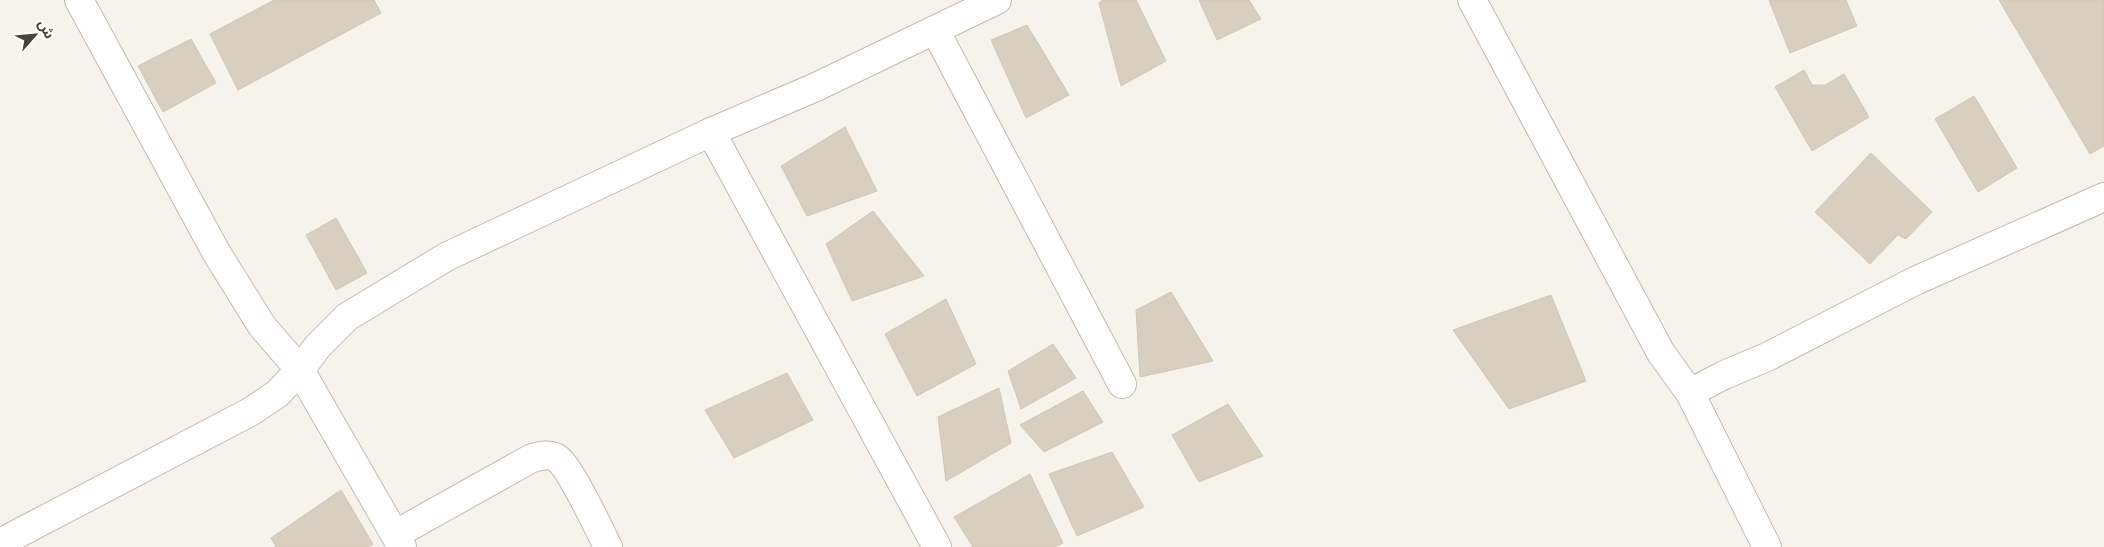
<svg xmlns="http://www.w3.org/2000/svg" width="2104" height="547" viewBox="0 0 2104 547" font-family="Inter,'Noto Sans Arabic',sans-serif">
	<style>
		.building { fill: #d8cfc1; stroke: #d3c7b4 }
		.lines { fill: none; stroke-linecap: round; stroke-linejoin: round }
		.minor-casing { stroke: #c2bbae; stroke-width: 30 }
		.minor { stroke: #fff; stroke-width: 28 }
	</style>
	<rect width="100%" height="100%" fill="#f6f3ec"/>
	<g class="building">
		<path d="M274,0H374L381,13L238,90L210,34Z"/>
		<path d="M1103,0H1136L1166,61L1121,86L1099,3Z"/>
		<path d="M1199,0H1249L1261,19L1217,40Z"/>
		<path d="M1769,0H1846L1857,26L1790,53Z"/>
		<path d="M1999,0H2104V146L2090,154Z"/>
		<path d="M1027,25L1069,95L1026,118L991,40Z"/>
		<path d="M191,39L216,83L163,112L138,66Z"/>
		<path d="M1804,70L1812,85H1825L1844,74L1869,117L1812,151L1775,87Z"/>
		<path d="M1974,96L2017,168L1978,192L1935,119Z"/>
		<path d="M845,127L877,191L807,216L781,166Z"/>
		<path d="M1871,153L1932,212L1906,239L1898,235L1870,264L1815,212Z"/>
		<path d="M873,211L924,276L852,301L826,244Z"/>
		<path d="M336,218L367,273L336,290L306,235Z"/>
		<path d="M1171,292L1213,361L1140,377L1136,310Z"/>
		<path d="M1551,295L1586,381L1509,409L1453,330Z"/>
		<path d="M946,299L976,364L917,396L885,334Z"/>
		<path d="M1053,344L1076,378L1021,409L1008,371Z"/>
		<path d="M787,373L813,420L734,458L705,410Z"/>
		<path d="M999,388L1011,443L946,481L938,417Z"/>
		<path d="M1083,391L1103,422L1044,452L1020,425Z"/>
		<path d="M1228,404L1263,456L1199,482L1172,435Z"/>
		<path d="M1112,452L1144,507L1077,536L1049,474Z"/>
		<path d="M1030,474L1063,543L1055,547H973L954,517Z"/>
		<path d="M341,490L373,544L368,547H276L271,538Z"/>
	</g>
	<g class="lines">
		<defs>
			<g id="minor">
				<path d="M79,0L216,252L262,326L300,370L402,547"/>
				<path d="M1472,0L1661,353L1690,393L1767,547"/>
				<path d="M935,30L1122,384"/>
				<path d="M711,132L937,547"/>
				<path d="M1690,393L1724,375L1767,357L1915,281L2104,197"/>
				<path d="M396,534L532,458C540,456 551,453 558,459C571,469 599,529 608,547"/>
				<path d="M0,543L250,412L277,394L300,370L318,346L347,317L446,257L711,132L816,87L997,0"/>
			</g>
		</defs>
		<use href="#minor" class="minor-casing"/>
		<use href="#minor" class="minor"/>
	</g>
	<g transform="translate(35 35) rotate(63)" stroke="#ffffff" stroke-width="4" paint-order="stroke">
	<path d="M0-4L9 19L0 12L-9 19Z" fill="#4b4439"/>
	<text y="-8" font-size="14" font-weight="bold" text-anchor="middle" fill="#4b4439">ش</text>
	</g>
</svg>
